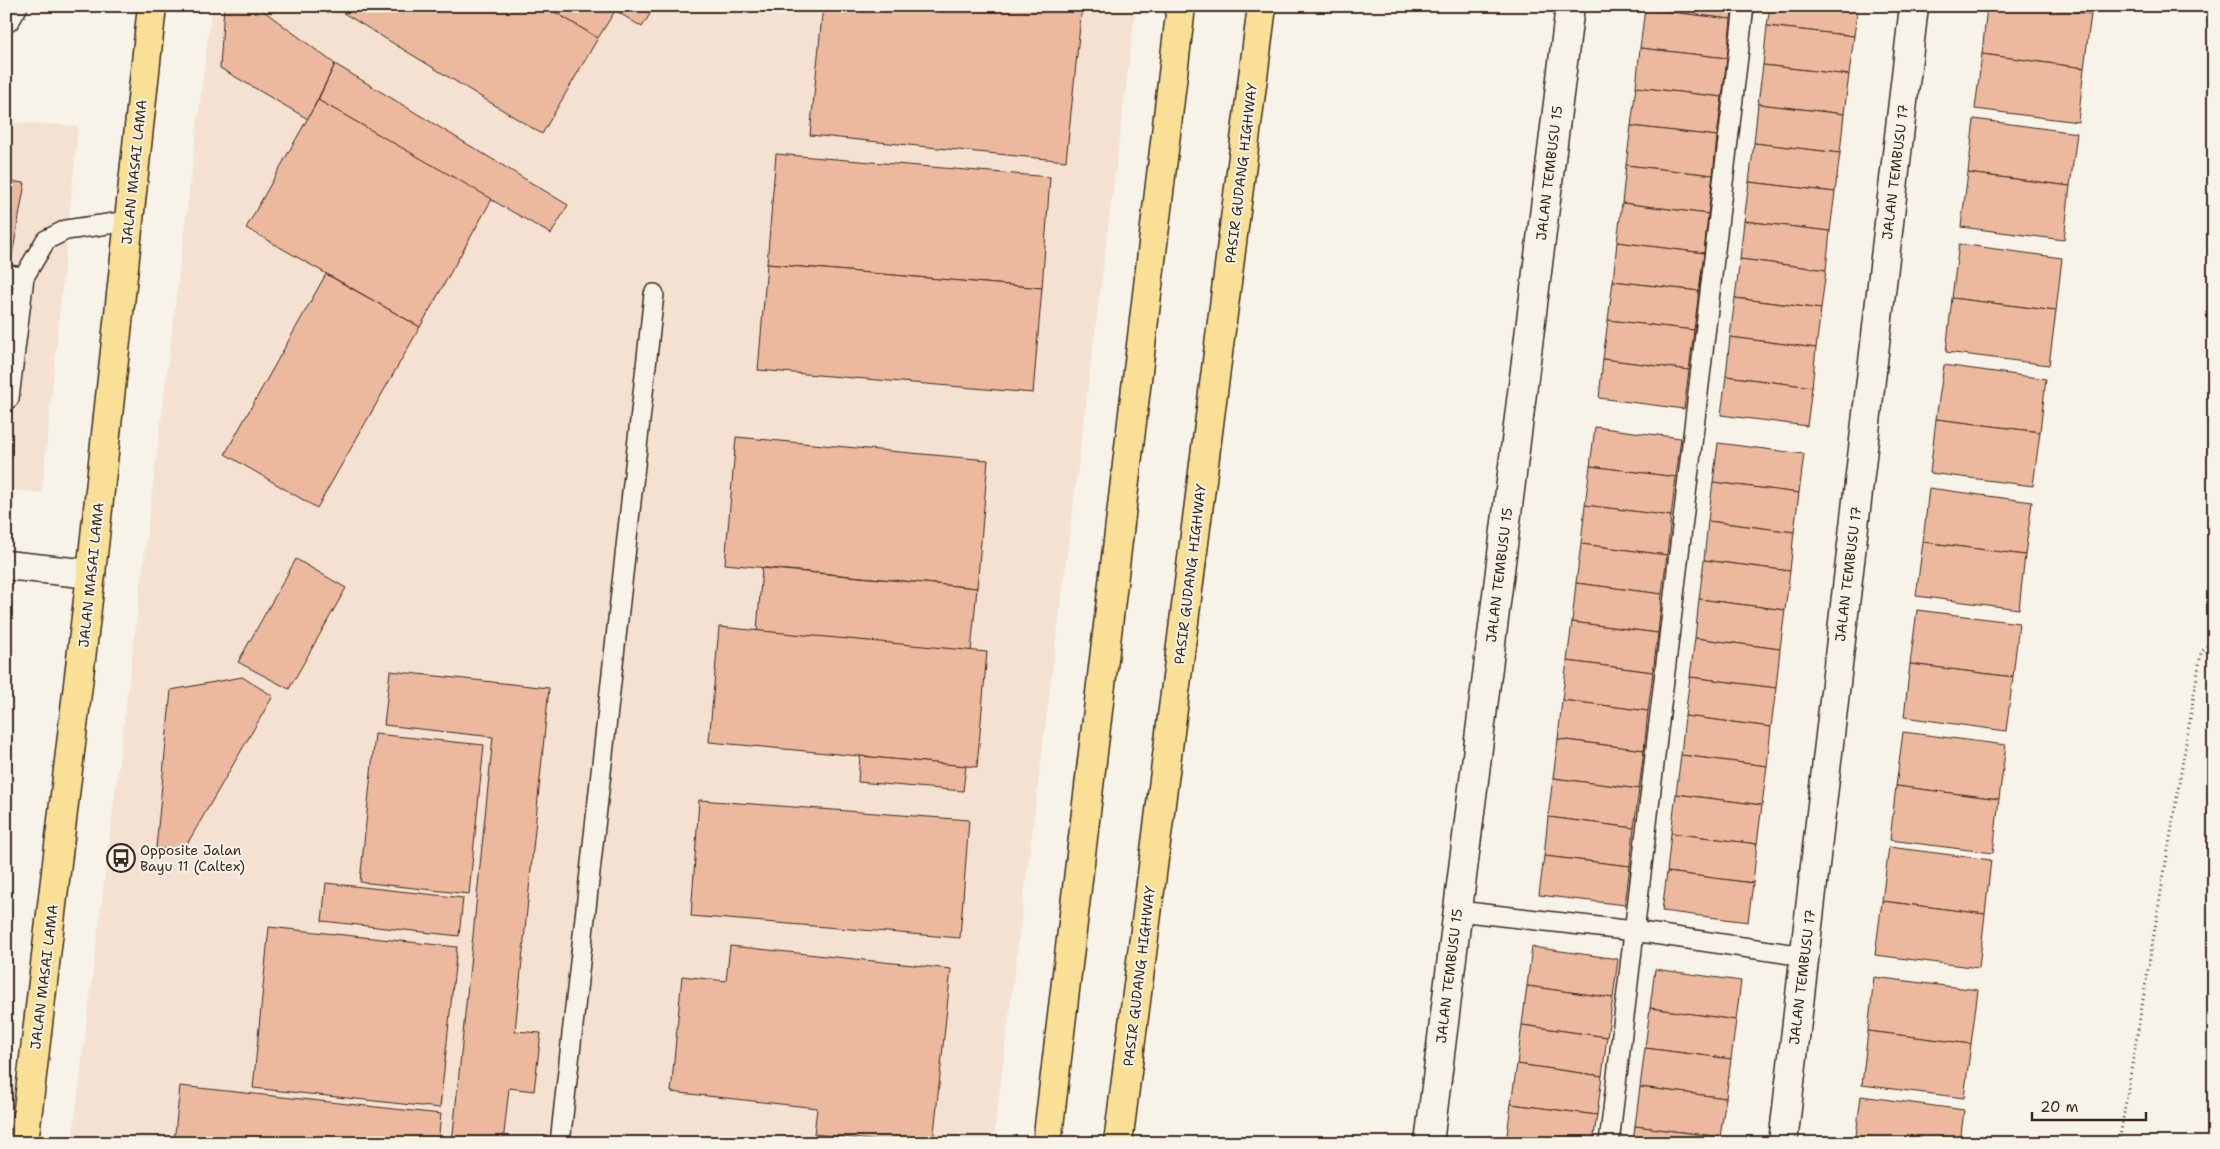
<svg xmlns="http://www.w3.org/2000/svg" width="2220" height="1149" viewBox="0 0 2220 1149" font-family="'Shantell Sans',sans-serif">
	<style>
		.built { fill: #f4e1d2 }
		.building { fill: #ecb89e; stroke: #3b2a1e }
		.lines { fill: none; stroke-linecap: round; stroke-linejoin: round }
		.service-casing { stroke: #3b2a1e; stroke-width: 22 }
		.minor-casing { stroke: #3b2a1e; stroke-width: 31 }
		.primary-casing { stroke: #3b2a1e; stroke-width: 31 }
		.trunk-casing { stroke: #3b2a1e; stroke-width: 31 }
		.path { stroke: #3b2a1e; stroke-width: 3; stroke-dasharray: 1 4; stroke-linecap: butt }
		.service { stroke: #f7f3e8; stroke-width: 19 }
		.minor { stroke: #f7f3e8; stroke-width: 28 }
		.primary { stroke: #fadf96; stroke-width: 28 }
		.trunk { stroke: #fadf96; stroke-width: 28 }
		.labels { text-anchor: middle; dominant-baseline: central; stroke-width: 4; stroke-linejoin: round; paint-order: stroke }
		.street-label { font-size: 14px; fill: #3b2a1e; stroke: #f7f3e8 }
		.poi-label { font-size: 14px; fill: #3b2a1e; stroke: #f7f3e8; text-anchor: start }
	</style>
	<rect width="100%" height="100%" fill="#f7f3e8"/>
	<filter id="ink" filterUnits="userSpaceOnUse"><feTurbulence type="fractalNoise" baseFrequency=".02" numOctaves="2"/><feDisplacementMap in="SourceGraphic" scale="10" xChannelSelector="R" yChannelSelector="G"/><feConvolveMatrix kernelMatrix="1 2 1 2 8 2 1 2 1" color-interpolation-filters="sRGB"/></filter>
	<g filter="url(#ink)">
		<g class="built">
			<path d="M212,6H1136L993,1143H72Z"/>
			<path d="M6,122L78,126L42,493L6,489Z"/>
		</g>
		<g class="building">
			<path d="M224,6H257L335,64L308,119L220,68Z"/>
			<path d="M332,6H545L598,38L542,134Z"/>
			<path d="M545,6H608L615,11L598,38Z"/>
			<path d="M608,6H655L642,27Z"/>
			<path d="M823,6H1082L1066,161L810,135Z"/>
			<path d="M1645,6H1733L1731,19L1645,9Z"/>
			<path d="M1770,6H1858L1854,36L1767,26Z"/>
			<path d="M1987,6H2029L2091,14L2084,68L1982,54Z"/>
			<path d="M1645,9L1731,19L1727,58L1640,48Z"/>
			<path d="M1767,26L1854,36L1849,75L1763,65Z"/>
			<path d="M1640,48L1727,58L1722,97L1636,87Z"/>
			<path d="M1982,54L2084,68L2078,122L1975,109Z"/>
			<path d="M335,64L568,205L551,234L318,100Z"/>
			<path d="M1763,65L1849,75L1844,114L1758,104Z"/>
			<path d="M1636,87L1722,97L1717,136L1631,126Z"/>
			<path d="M318,100L492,199L420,327L246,228Z"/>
			<path d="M1758,104L1844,114L1840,153L1754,143Z"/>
			<path d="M1974,119L2077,133L2070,186L1968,173Z"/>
			<path d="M1631,126L1717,136L1713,175L1626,165Z"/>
			<path d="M1754,143L1840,153L1835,192L1749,182Z"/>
			<path d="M776,154L1050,177L1042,288L767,264Z"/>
			<path d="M1626,165L1713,175L1708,214L1622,203Z"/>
			<path d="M1968,173L2070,186L2064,240L1961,227Z"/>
			<path d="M6,181L25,183L12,256L6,255Z"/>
			<path d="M1749,182L1835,192L1830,231L1744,221Z"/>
			<path d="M1622,203L1708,214L1704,253L1617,242Z"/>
			<path d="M1744,221L1830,231L1826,270L1740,259Z"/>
			<path d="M1617,242L1704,253L1699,291L1613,281Z"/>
			<path d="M1959,244L2062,258L2056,311L1952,298Z"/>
			<path d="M1740,259L1826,270L1821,309L1735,298Z"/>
			<path d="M767,264L1042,288L1033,393L758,370Z"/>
			<path d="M326,274L420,327L317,508L225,454Z"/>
			<path d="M1613,281L1699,291L1694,330L1608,320Z"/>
			<path d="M1735,298L1821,309L1816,348L1730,337Z"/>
			<path d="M1952,298L2056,311L2049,365L1946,352Z"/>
			<path d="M1608,320L1694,330L1689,370L1603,359Z"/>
			<path d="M1730,337L1816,348L1812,387L1726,376Z"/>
			<path d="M1603,359L1689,370L1684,409L1599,398Z"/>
			<path d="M1944,365L2046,379L2040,432L1936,419Z"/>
			<path d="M1726,376L1812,387L1807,426L1721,415Z"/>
			<path d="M1936,419L2040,432L2033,486L1930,473Z"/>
			<path d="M1595,427L1681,438L1676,477L1590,466Z"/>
			<path d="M736,437L988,460L977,588L725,564Z"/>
			<path d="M1718,443L1804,454L1799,493L1713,482Z"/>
			<path d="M1590,466L1676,477L1671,516L1585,505Z"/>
			<path d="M1713,482L1799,493L1794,532L1708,521Z"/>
			<path d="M1929,488L2032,502L2025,555L1923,542Z"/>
			<path d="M1585,505L1671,516L1667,555L1581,544Z"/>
			<path d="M1708,521L1794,532L1790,571L1704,560Z"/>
			<path d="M1923,542L2025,555L2019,609L1916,596Z"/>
			<path d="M1581,544L1667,555L1662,594L1576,583Z"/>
			<path d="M296,559L346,588L289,689L238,662Z"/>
			<path d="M1704,560L1790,571L1785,610L1699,599Z"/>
			<path d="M762,568L977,588L971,651L757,631Z"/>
			<path d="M1576,583L1662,594L1658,633L1572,622Z"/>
			<path d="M1699,599L1785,610L1780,649L1695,638Z"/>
			<path d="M1917,610L2019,623L2013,677L1910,664Z"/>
			<path d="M1572,622L1658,633L1653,672L1567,661Z"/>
			<path d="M719,627L987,652L977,767L709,742Z"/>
			<path d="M1695,638L1780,649L1776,688L1690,677Z"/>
			<path d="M1567,661L1653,672L1648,711L1562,700Z"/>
			<path d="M1910,664L2013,677L2006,731L1904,717Z"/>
			<path d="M390,671L549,688L515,1031L541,1033L534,1091L509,1088L503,1143H452L493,737L384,725Z"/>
			<path d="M242,677L273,696L183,851L156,848L171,690Z"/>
			<path d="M1690,677L1776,688L1771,727L1685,716Z"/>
			<path d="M1562,700L1648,711L1644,750L1558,739Z"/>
			<path d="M1685,716L1771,727L1767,766L1681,755Z"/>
			<path d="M1903,732L2006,745L1999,799L1896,786Z"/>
			<path d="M375,734L484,745L469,894L360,882Z"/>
			<path d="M1558,739L1644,750L1639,789L1553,778Z"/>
			<path d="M1681,755L1767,766L1762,805L1676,794Z"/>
			<path d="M860,756L966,766L963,791L858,782Z"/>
			<path d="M1553,778L1639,789L1634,828L1548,817Z"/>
			<path d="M1896,786L1999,799L1993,853L1890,840Z"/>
			<path d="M1676,794L1762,805L1757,844L1671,833Z"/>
			<path d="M699,800L969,820L960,938L691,916Z"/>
			<path d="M1548,817L1634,828L1630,866L1544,856Z"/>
			<path d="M1671,833L1757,844L1753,883L1667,872Z"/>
			<path d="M1889,847L1991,860L1985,914L1882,901Z"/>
			<path d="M1544,856L1630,866L1625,905L1539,895Z"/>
			<path d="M1667,872L1753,883L1748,922L1662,911Z"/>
			<path d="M326,883L463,898L459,936L322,921Z"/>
			<path d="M1882,901L1985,914L1979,968L1875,955Z"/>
			<path d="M269,927L457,947L440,1108L253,1088Z"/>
			<path d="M730,946L951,969L933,1143H898L814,1134L817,1108L671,1092L682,976L726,981Z"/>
			<path d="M1532,947L1618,959L1613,998L1527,986Z"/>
			<path d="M1655,969L1741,981L1736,1020L1650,1008Z"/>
			<path d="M1874,977L1978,990L1971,1044L1868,1031Z"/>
			<path d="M1527,986L1613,998L1607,1037L1522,1025Z"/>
			<path d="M1650,1008L1736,1020L1731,1059L1645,1048Z"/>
			<path d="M1522,1025L1607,1037L1602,1076L1517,1064Z"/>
			<path d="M1868,1031L1971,1044L1964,1098L1862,1085Z"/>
			<path d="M1645,1048L1731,1059L1726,1098L1640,1087Z"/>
			<path d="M1517,1064L1602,1076L1597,1115L1511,1104Z"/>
			<path d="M180,1086L441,1114L438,1143H174Z"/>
			<path d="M1640,1087L1726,1098L1720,1137L1635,1126Z"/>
			<path d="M1861,1096L1964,1110L1960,1143H1855Z"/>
			<path d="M1511,1104L1597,1115L1593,1143H1506Z"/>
			<path d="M1635,1126L1720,1137V1143H1633Z"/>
		</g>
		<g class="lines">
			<defs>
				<g id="service">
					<path d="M6,275L24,277"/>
					<path d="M6,400L9,398L24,277L46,240L66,230L129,221"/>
					<path d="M1458,911L1634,931L1804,956"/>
					<path d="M560,1143L654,294"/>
					<path d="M1609,1143L1744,6"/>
				</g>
				<g id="minor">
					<path d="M6,18L13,6"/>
					<path d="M6,565L91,574"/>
					<path d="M1429,1143L1570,6"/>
					<path d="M1783,1143L1914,6"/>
				</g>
				<path id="primary" d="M24,1143L91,574L152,6"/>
				<g id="trunk">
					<path d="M1047,1143L1181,6"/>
					<path d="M1118,1143L1262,6"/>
				</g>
			</defs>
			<use href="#service" class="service-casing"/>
			<use href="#minor" class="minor-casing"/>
			<use href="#primary" class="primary-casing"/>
			<use href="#trunk" class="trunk-casing"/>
			<path class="path" d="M2119,1143L2201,653L2214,638"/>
			<use href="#service" class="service"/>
			<use href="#minor" class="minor"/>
			<use href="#primary" class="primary"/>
			<use href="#trunk" class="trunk"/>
		</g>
	</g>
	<defs>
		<symbol id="bus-ring" viewBox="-11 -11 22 22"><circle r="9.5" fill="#f7f3e8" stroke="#3b2a1e" stroke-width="1.5"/><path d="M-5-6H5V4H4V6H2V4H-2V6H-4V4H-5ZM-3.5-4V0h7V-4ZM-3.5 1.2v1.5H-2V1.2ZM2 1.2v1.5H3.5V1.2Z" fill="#3b2a1e"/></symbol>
	</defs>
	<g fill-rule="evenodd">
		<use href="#bus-ring" x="105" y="842" width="32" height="32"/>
	</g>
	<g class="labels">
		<g class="street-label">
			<text transform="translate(134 172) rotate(-84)">JALAN MASAI LAMA</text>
			<text transform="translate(1895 172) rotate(-83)">JALAN TEMBUSU 17</text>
			<text transform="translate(1241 173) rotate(-83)">PASIR GUDANG HIGHWAY</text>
			<text transform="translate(1549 173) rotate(-83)">JALAN TEMBUSU 15</text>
			<text transform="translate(1190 574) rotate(-83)">PASIR GUDANG HIGHWAY</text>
			<text transform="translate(1848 574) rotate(-83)">JALAN TEMBUSU 17</text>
			<text transform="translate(91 575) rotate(-84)">JALAN MASAI LAMA</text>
			<text transform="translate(1499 575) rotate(-83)">JALAN TEMBUSU 15</text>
			<text transform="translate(1139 976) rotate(-83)">PASIR GUDANG HIGHWAY</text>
			<text transform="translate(1449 976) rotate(-83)">JALAN TEMBUSU 15</text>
			<text transform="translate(44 977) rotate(-83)">JALAN MASAI LAMA</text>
			<text transform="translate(1802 977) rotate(-83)">JALAN TEMBUSU 17</text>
		</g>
		<g class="poi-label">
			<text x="140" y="850">Opposite Jalan<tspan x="140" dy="16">Bayu 11 (Caltex)</tspan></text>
		</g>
	</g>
	<rect width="2220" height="1149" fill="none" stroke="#f7f3e8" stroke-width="25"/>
	<rect x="12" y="12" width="2195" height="1124" fill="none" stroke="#3b2a1e" stroke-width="2" filter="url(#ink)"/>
	<path d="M2032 1112v8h114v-8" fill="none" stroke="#3b2a1e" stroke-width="2.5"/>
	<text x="2040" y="1112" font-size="15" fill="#3b2a1e" stroke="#f7f3e8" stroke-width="4" paint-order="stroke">20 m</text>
</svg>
